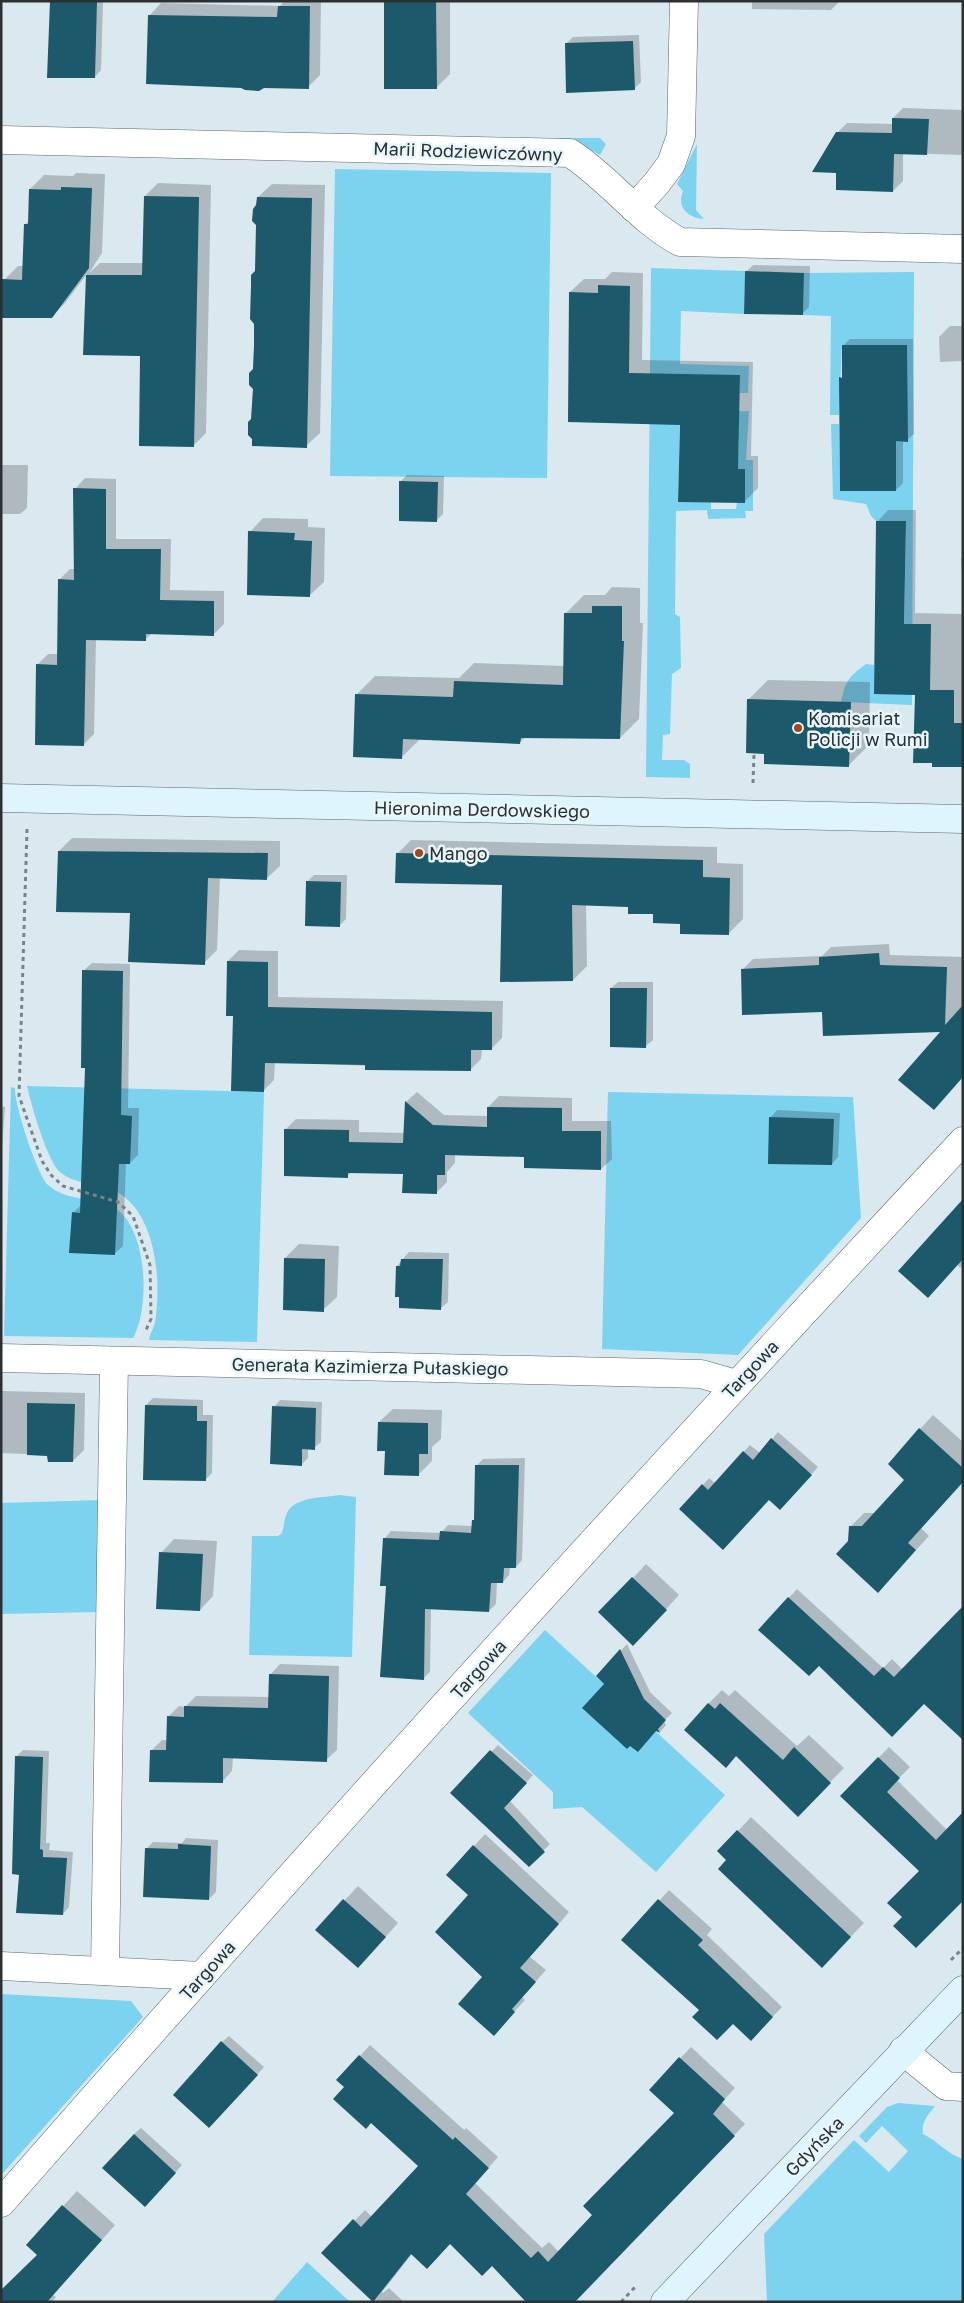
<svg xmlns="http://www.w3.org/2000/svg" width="964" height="2303" viewBox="0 0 964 2303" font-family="'Golos Text',sans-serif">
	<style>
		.green { fill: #7cd3f0 }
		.shadow { fill: #0003 }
		.building { fill: #1c596b }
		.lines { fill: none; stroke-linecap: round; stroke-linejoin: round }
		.street-casing { stroke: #59676b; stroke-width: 29 }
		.secondary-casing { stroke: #59676b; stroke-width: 29 }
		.path { stroke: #7a8488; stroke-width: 3; stroke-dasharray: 4 4; stroke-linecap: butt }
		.street { stroke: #fff; stroke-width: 28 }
		.secondary { stroke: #dff5fd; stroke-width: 28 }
		.poi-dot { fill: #a94416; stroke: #e7f6fc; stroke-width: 2 }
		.labels { text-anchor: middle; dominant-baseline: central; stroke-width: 5; stroke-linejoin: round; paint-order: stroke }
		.street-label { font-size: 18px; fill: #2b3133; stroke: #e7f6fc }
		.poi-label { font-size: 18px; fill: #2b3133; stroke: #e7f6fc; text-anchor: start }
	</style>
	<rect width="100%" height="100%" fill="#dae9ef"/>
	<g class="green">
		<path d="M555,138H600L606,144L600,155L580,144Z"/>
		<path d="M697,144L696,210L704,219C689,218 676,208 683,191L677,184Z"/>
		<path d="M335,169L551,173L547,478L330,476Z"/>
		<path d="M651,268L745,271L744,314L681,311L680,364L749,366L748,393H740V376L681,374L678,501L711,502V509H736L737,503H745V470L738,469L739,411H749L746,460H753V511H745L746,518L708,519L707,510L676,511L675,614L680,617L681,668L672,674L670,734L663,735L662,760H684L690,764V778L646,777Z"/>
		<path d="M914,272L912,705L841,702C846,679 849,677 866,664L874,665V694H903L906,521H876L871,516L866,504L833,499L831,424H839L840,491H896V441L907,345H842L839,415H830L831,316L803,315L804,273Z"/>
		<path d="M27,1086L264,1092L257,1342L149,1340C150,1333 154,1328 155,1322C162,1280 156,1206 110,1189C94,1183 74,1184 60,1172C47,1161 31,1104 27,1086Z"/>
		<path d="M11,1087L15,1088C14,1104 37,1174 48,1185C65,1200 90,1198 109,1205C148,1220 151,1307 133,1338L4,1336Z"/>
		<path d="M608,1092L853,1097L861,1218L738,1355L602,1349Z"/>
		<path d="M339,1495L356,1497L352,1657L249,1655L252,1536H278L282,1533C284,1527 284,1519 287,1513C295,1496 324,1498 339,1495Z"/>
		<path d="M101,1500L99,1612L1,1614V1503Z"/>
		<path d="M545,1630L725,1795L656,1872L582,1807L553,1809V1792L468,1713Z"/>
		<path d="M1,1994L131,2001L143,2017L1,2175Z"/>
		<path d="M898,2103L935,2106C928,2115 921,2122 923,2134C938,2141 947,2154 963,2159V2302H767L764,2234L854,2140L889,2172L908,2151L882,2126L866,2143L859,2136L887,2107Z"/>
		<path d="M307,2262L350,2302H272Z"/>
	</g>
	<g class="shadow">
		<path d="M51,1H103L101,70L95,77Z"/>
		<path d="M284,1H321L320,75L308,87H241L149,16L161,3L280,6Z"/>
		<path d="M385,1H450V74L436,88Z"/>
		<path d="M752,1H840L831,10L752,9Z"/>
		<path d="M639,35L641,82L634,89L566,44L573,37Z"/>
		<path d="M903,108L963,110V155L903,153V181L893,191L837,133L847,123L893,124V118Z"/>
		<path d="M76,173L105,174L102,253L89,273L100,263H144L145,196L158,183L211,185L206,433L193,446L142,355L84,354L87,274L65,303L51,317L4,280L18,266H24L25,225L29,221L30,189L44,175L73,176Z"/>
		<path d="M272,184L325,185L320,433L306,446L252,420L258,197Z"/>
		<path d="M753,265L810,266L809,307L802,314L746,272Z"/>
		<path d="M612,272L643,273L642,360L753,362L751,456H758V488L744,502L681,424L569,421L570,292L584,279H605Z"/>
		<path d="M950,326H963V361L940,362L939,337Z"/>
		<path d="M850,339H913L914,434L907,440H903V483L896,490L841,378L843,375V346Z"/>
		<path d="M2,465H28L27,508L20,514H1Z"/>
		<path d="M407,475L444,476L443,514L436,521L400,482Z"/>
		<path d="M85,478L116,479V539H171L170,590L224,591V624L213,635L152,633L145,640L96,639L94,734L83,745L37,665L48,654H58L59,580L70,569H75V489Z"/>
		<path d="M888,510H916L915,613L963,614V766L916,693L878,521Z"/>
		<path d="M263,518L308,519V527L325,528L324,582L310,595L250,532Z"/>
		<path d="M963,556V589L961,558Z"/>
		<path d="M612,587L640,588V623H643L639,719L620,738L526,737L520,742L420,739L402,757L356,695L375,676L459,678L474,663L565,666V614L584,595H605Z"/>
		<path d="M768,680L870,682L869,745L849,765L765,753L748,700Z"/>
		<path d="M72,838L280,841V866L266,879L220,877L217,950L204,963L131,912L59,851Z"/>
		<path d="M411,840L717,847V863L743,864V919L728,934L681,922L629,905L586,904L587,966L573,980L503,884L397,854Z"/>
		<path d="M314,875H347L346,919L339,926L307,882Z"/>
		<path d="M889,944L890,955L963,957V1076L943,1030L823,1011L743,969L753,959L822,956L831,947Z"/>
		<path d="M239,950L278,951V997L503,1001L502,1038L491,1049H482L481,1059L470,1070L275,1062L274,1080L263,1091L234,1015L228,961Z"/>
		<path d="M92,963L130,964L128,1108H139L138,1155L130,1163H126L123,1246L114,1254L73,1213L82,1204L86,1067L83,971Z"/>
		<path d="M618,982H653V1040L646,1046L611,988Z"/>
		<path d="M417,1092L444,1115L488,1116V1107L499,1096L572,1098V1121H611L612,1159L601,1169L526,1155L455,1154V1163L447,1172V1182L436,1193L404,1173L352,1172L347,1176L286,1129L296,1119L359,1120V1132L405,1133L406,1102Z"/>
		<path d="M1,1106L5,1107L1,1163Z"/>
		<path d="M777,1110L840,1113L838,1157L832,1164L771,1117Z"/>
		<path d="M963,1201V1265L960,1268L957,1264Z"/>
		<path d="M299,1244L339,1246L337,1297L323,1310L285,1258Z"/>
		<path d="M409,1252L449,1253L448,1302L441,1308L397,1266Z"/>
		<path d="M1,1391L85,1393L84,1450L73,1461L49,1455L1,1453Z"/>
		<path d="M153,1398L203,1400V1415H213L212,1473L205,1480L146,1405Z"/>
		<path d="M280,1400L322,1402L321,1442L314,1448H308V1458L301,1465L274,1407Z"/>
		<path d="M393,1409L442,1410L441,1439L432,1447V1461L418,1475L386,1450L379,1422Z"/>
		<path d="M933,1415L963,1442V1482L921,1528L929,1536L891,1577L849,1542L850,1527L864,1513H876L906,1480L920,1429Z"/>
		<path d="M778,1432L818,1467L787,1502L769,1499L730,1541L703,1485L709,1478L715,1483L750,1445L760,1453Z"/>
		<path d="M525,1458L522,1560L516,1567H510L509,1575L503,1582H497L496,1604L489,1611L431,1608L430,1672L423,1679L388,1585L385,1538L391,1531L441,1533L448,1525L472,1526L475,1519L476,1466L483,1459Z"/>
		<path d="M174,1539L217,1541L213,1596L200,1610L161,1553Z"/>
		<path d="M646,1564L679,1595L647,1630L633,1578Z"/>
		<path d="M797,1589L883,1668L892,1659L903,1670L924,1702L820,1664L760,1629Z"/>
		<path d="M627,1644L650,1692L672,1713L664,1721L666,1725L660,1732L597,1676Z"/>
		<path d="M280,1664L339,1666L337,1750L326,1760L233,1757L232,1771L222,1782L151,1751L162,1740H167L168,1717L179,1706L185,1707L196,1696L269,1697L270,1675Z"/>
		<path d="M722,1690L729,1696L735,1690L797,1746L809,1735L844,1768L798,1815L737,1755L726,1766L708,1704Z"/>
		<path d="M498,1745L533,1775L510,1801L550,1844L529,1865L452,1793Z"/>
		<path d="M889,1747L910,1767L897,1780L947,1830L903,1917L921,1871L842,1796Z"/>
		<path d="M23,1750L49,1751L46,1843H50L49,1850L73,1852L69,1907L63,1914L20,1874L16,1757Z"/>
		<path d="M751,1817L864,1923L836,1952L728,1860L738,1831Z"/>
		<path d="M485,1834L569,1912L530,1957L546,1970L522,1997L525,2000L494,2034L470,1894L448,1875Z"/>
		<path d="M186,1838L218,1840L216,1892L209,1899L146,1849L153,1842L182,1843Z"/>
		<path d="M358,1886L398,1923L371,1953L317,1930Z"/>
		<path d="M669,1890L712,1929L707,1935L782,2007L751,2039L733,2022L701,2010L623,1940Z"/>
		<path d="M229,2036L264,2067L216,2120L222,2042Z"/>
		<path d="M370,2045L464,2130L466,2128L498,2157L475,2183L542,2248L549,2242L559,2252L593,2215L675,2113L651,2089L691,2047L735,2088L722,2102L745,2124L573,2302L492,2265L450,2243L412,2254L382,2292L383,2293L389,2288L404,2302H375L323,2253L365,2210L372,2217L420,2166L338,2080Z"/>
		<path d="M141,2128L182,2165L152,2199L134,2134Z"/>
		<path d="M77,2191L115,2225L53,2295L56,2297L52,2302H1L39,2254L28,2245Z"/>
	</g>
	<g class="building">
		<path d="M50,1H97L95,78H47Z"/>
		<path d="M384,1H436L437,89H384Z"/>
		<path d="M278,6H310L309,89L264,88L259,91L245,90L241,88L146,84L148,15L277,17Z"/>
		<path d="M633,41L635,90L566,93L565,43Z"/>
		<path d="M892,118L929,119L927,155L894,154L893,192L836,190V173L812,172L836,132L892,133Z"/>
		<path d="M61,187L92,188L89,268L52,318H1L2,279L22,280L24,224H28L29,189L61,190Z"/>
		<path d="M144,196L199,197L194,447L139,446L140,356L83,355L86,275H142Z"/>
		<path d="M257,197L312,198L307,448L252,446V439L248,435V422L251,419L253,389L249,385V373L253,369L254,346V324L250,319L251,286V275L255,271L256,225L252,221L253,209L256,205Z"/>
		<path d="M745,271L804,273L803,315L744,314Z"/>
		<path d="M598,285L630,286L629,373L740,375L738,469H745V503L678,502L680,425L568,422L569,292L598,293Z"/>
		<path d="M842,345H907L908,442L896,441V491H840L839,377L842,378Z"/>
		<path d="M399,481L438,482L437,522L399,521Z"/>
		<path d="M73,488L106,489V549H161L160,600L214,601V636L146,634V641L86,640L84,746L35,745L36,664L57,665L58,579L74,580Z"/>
		<path d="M876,521H906L904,624H931L930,690H954V723H963V767H932V763H913L915,695L874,694Z"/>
		<path d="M248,531L295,533L294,540L312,541L310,597L247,595Z"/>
		<path d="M592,606H622V641H624L620,739L521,738L520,744L403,739L402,759L353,757L355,694L453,697L454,681L563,685L564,613H592Z"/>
		<path d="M747,699L851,702L849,767L764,764V754L746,753Z"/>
		<path d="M58,851L268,853L267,880L208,878L205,965L128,962L130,913L56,912Z"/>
		<path d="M396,853L703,860V877L730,878L729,935L680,934V924L653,923V914H628V907L572,905L573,981L500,982L502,885L395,883Z"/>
		<path d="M306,881L341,882L340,927L305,926Z"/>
		<path d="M879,953L880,965L947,967L945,1025L963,1005V1077L934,1110L898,1080L940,1032L823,1036L822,1012L742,1015L741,969L819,965V957Z"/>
		<path d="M227,961L268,962V1007L492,1012V1050H471V1071L365,1070V1065L265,1063L264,1092L231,1091L233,1016H226Z"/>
		<path d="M82,970L123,971L121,1115L132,1116L130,1164H119L115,1255L69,1253L72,1212L80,1213L85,1068H81Z"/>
		<path d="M610,988H647L646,1048L610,1047Z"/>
		<path d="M405,1101L433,1125L487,1127V1107L562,1108V1131H601V1170L524,1168V1157L445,1155V1175H437V1194L402,1193L403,1174L348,1173V1178L284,1176V1129L349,1130V1142L403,1143Z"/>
		<path d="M769,1117L834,1119L832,1165L768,1164Z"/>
		<path d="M963,1199V1259L928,1298L898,1271Z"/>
		<path d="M284,1258L325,1259L324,1312L283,1310Z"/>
		<path d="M401,1259H443L441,1310L399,1308V1297H395L396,1266H400Z"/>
		<path d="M27,1403L75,1404L73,1462H48L47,1456L27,1455Z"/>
		<path d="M145,1405L197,1406V1421H207L206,1481L143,1480Z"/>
		<path d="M272,1406L316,1408L315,1450L302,1449V1466L270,1464Z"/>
		<path d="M378,1422L428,1423V1454H419V1476L384,1475L385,1451H377Z"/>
		<path d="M919,1428L963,1468V1482L908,1543L916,1550L878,1593L836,1554L848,1541L849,1526H862L904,1480L888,1464Z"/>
		<path d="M771,1438L812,1475L780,1510L769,1500L723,1550L679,1509L702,1484L708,1490L743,1451L753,1460Z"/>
		<path d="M475,1465H519L516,1568H504L503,1583H491L489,1612L425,1609L424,1680L380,1677L386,1586H380L383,1538L439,1540L440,1531L471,1533L472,1520H474Z"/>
		<path d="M159,1552L203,1554L200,1611L156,1609Z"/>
		<path d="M632,1577L667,1610L633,1646L598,1612Z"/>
		<path d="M788,1597L874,1676L883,1667L894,1677L963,1606V1740L924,1704L892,1737L819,1666L809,1676L758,1630Z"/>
		<path d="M620,1649L644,1699L666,1720L658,1729L660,1733L656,1731L638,1752L630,1746L627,1749L582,1708L604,1684L596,1676Z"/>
		<path d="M269,1674L329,1676L327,1762L223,1758V1783L149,1782L150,1750H166L167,1716L184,1717V1706L268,1708Z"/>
		<path d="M708,1703L715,1709L720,1703L783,1760L794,1747L831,1783L798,1817L736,1756L726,1768L684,1730Z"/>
		<path d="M490,1750L527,1783L504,1808L545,1852L529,1867L450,1793Z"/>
		<path d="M15,1756L43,1757L40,1849L43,1850V1857L67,1858L63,1915L16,1913L19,1875L12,1874Z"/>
		<path d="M878,1757L900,1778L887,1792L936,1840L963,1812V1901L916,1948L893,1926L902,1917L887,1903L919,1871L840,1796Z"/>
		<path d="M737,1830L851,1937L822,1968L718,1869L726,1860L717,1851Z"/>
		<path d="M178,1844L211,1846L209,1900L143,1897L145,1848L178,1849Z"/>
		<path d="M473,1845L559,1924L520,1968L536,1982L512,2009L515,2012L494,2036L458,2004L482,1977L435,1932L468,1895L446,1875Z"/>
		<path d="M343,1899L386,1937L358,1968L315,1930Z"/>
		<path d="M658,1899L703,1940L698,1945L773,2017L751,2041L733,2024L717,2040L692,2017L699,2010L621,1940Z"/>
		<path d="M221,2041L258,2075L209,2128L173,2095Z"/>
		<path d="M359,2055L453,2140L455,2137L489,2168L466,2194L531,2258L538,2251L548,2262L592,2215L583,2206L674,2113L649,2090L679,2057L725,2099L713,2114L735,2136L575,2302H526L492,2266L482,2276L450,2244L427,2269L411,2254L373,2302L321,2253L353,2219L361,2227L418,2166L371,2123L366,2129L333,2099L344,2087L336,2080Z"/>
		<path d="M134,2134L176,2173L145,2207L102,2168Z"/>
		<path d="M62,2205L102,2240L47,2302H1V2290L37,2255L26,2245Z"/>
	</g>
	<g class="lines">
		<defs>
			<g id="street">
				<path d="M1,140L570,153C610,179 638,219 680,242L963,249"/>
				<path d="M634,208L656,184L671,164L681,136L684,1"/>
				<path d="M1,1358L701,1374L736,1384"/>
				<path d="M1,1966L201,1976"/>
				<path d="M105,1971L114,1361"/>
				<path d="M903,2051L946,2086L963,2087"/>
				<path d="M1,2203C316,1844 637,1490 963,1141"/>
			</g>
			<g id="secondary">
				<path d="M1,798L963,819"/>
				<path d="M665,2302L963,1990"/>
			</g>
		</defs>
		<use href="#street" class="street-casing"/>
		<use href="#secondary" class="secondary-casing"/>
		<g class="path">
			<path d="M753,783L754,754"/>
			<path d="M27,829L19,1096L42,1161L51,1175L63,1186L118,1202L133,1216L150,1265L151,1319L146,1330"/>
			<path d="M951,1960L963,1948"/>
			<path d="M621,2302L636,2286"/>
		</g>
		<use href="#street" class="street"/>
		<use href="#secondary" class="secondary"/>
	</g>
	<g class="poi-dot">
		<circle cx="798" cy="728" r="5"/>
		<circle cx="419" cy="853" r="5"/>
	</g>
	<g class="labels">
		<g class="street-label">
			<text transform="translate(468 151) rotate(2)">Marii Rodziewiczówny</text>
			<text transform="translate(482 809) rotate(1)">Hieronima Derdowskiego</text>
			<text transform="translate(370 1366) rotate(1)">Generała Kazimierza Pułaskiego</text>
			<text transform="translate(750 1369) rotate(-47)">Targowa</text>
			<text transform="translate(478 1669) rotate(-48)">Targowa</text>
			<text transform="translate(207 1970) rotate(-48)">Targowa</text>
			<text transform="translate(814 2146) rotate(-46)">Gdyńska</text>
		</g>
		<g class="poi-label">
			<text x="808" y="718">Komisariat<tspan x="808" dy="21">Policji w Rumi</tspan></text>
			<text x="429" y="853">Mango</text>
		</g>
	</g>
	<rect width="964" height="2303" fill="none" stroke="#2b3133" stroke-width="5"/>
</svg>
